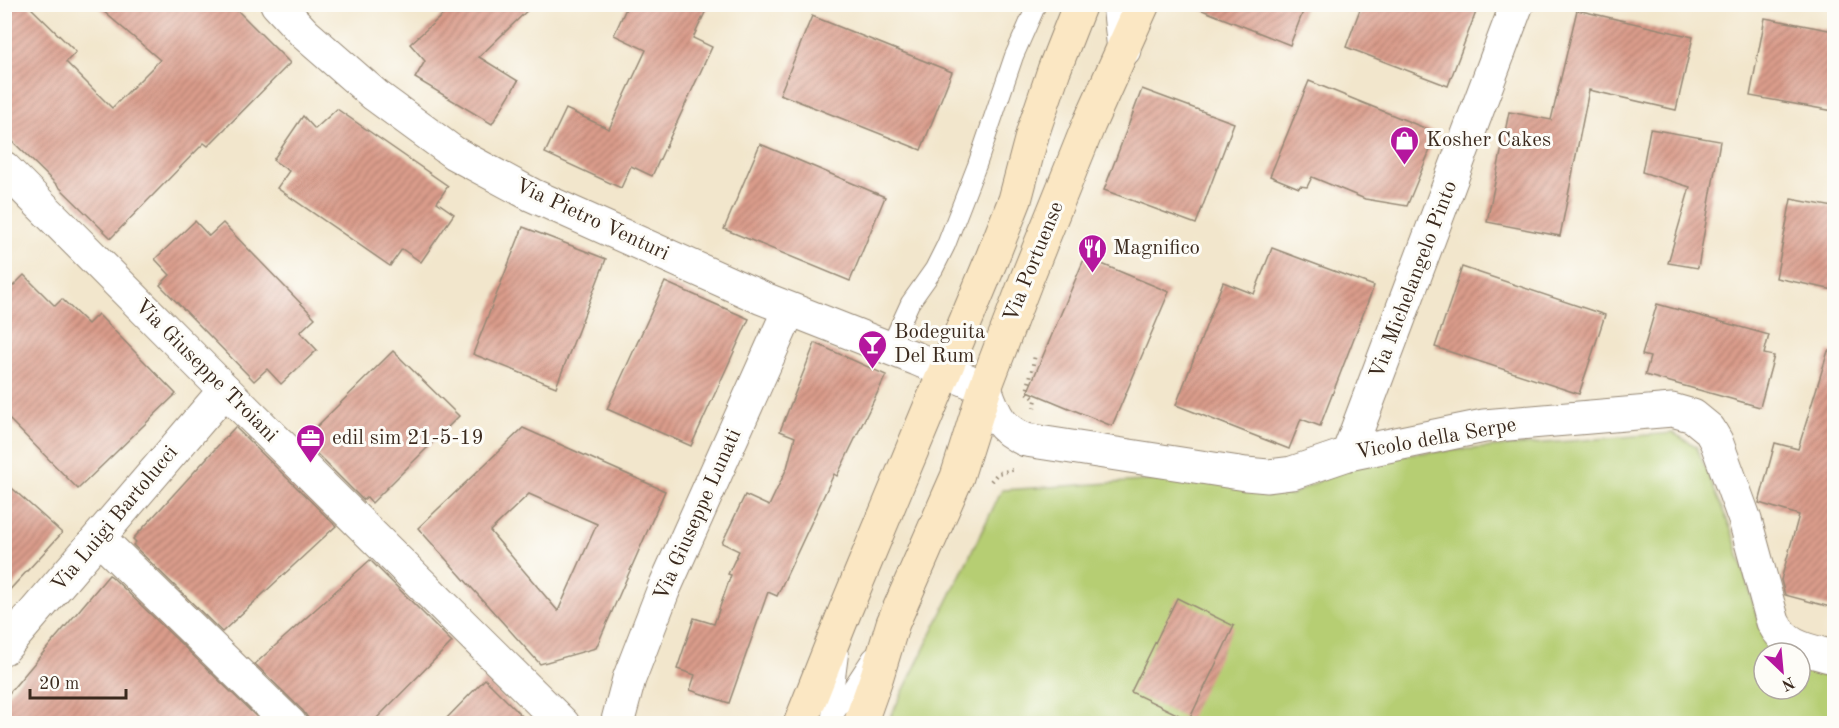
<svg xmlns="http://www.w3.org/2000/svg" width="1839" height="728" viewBox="0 0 1839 728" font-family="'Old Standard TT',serif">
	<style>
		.park { fill: #b6ce73; stroke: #787c48; stroke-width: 1.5 }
		.building { fill: url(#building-hatch); fill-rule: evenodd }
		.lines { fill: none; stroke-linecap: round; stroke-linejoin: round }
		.service-casing { stroke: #968875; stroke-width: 20 }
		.minor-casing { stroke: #968875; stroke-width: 35 }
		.secondary-casing { stroke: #968875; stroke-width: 35 }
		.path { stroke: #968875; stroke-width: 4; stroke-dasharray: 1.5 4.5; stroke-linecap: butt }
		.service { stroke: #fff; stroke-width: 18 }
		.minor { stroke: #fff; stroke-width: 33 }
		.secondary { stroke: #fbe7c3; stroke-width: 33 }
		.labels { text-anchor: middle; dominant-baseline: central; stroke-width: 6; stroke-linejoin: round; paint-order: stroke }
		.poi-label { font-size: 21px; fill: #3b2a1e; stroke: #fdfcf7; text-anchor: start }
		.street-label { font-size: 21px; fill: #3b2a1e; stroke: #fdfcf7 }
	</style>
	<defs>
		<pattern id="building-hatch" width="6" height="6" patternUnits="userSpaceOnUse" patternTransform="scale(1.5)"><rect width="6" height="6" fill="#da9c8b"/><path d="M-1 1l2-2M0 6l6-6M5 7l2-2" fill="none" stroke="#b27f71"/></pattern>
	</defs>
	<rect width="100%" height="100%" fill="#fdfcf7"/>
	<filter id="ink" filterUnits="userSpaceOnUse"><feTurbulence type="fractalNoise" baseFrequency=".0167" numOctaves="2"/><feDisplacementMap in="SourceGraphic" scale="12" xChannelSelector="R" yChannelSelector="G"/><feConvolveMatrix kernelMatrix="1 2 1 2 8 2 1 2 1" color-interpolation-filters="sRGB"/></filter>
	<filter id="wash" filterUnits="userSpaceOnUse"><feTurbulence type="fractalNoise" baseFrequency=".008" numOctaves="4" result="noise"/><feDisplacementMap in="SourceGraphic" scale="24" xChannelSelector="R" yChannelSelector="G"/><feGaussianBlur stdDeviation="1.35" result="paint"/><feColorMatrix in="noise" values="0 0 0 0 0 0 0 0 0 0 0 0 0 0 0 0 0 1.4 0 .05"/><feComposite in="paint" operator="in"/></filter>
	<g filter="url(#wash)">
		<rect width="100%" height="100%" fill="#f2e6cc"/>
		<path class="park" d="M1673,433L1696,446L1732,532L1765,643L1779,653H1764V689H1800V667L1834,680V724H887L1002,490L1190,478L1291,495L1368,457Z"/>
		<g id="blocks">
			<g class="building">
				<path d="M4,4H27L76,52L66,62L112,108L160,60L95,4H231L290,63L208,146L204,143L111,238L4,133Z"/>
				<path d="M455,4H534L479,57L518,81L492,124L415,78L425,61L410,44Z"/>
				<path d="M628,4H709L693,38L712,47L652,176L631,166L621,188L545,153L566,109L609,129L646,50L614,35Z"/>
				<path d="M1192,4H1306L1290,45L1192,6Z"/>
				<path d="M1362,4H1479L1448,86L1346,47Z"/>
				<path d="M1577,10L1693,37L1676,110L1589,90L1560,236L1487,222L1509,112L1551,120Z"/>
				<path d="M812,16L952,72L921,150L780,94Z"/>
				<path d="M1765,18L1834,31V111L1750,96Z"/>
				<path d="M1309,81L1437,133L1407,206L1365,199L1312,177L1307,187L1300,186L1299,188L1270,176Z"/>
				<path d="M1142,89L1234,123L1196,224L1104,190Z"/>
				<path d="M337,109L448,186L437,202L454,214L421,262L402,249L390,266L277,188L289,171L273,160L303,116L315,129Z"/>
				<path d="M1650,129L1720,141L1698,268L1668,263L1690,187L1642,172Z"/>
				<path d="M760,144L885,197L850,281L724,229Z"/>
				<path d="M1791,199L1834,207V290L1776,278Z"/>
				<path d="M195,221L209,236L223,223L315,318L300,332L317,350L281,384L267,369L254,381L160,285L170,275L155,259Z"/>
				<path d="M523,227L606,259L556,387L473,354Z"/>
				<path d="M1272,248L1374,286L1320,426L1301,419L1289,449L1176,405L1223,282L1254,294Z"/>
				<path d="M1085,257L1169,292L1112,426L1028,391Z"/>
				<path d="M1462,267L1605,315L1579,394L1435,347Z"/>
				<path d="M24,275L55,306L62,299L88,324L98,314L176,394L78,489L4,414V295Z"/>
				<path d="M665,282L749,319L691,446L607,409Z"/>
				<path d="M1657,304L1769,335L1764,354L1774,356L1760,407L1645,375L1650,357L1642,355Z"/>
				<path d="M815,343L886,375L837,476L834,474L777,596L768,592L729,703L690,690L695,675L677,669L694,618L714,624L731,575L728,574L739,551L722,543L745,495L769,506L787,468L795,437L780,431Z"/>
				<path d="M393,351L459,416L372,503L367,497L363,500L303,440Z"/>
				<path d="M1828,351L1834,352V608L1785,595L1781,580L1799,515L1759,503L1775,443L1798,449Z"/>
				<path d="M235,427L336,526L222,632L133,545L136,542L133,539Z"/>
				<path d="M523,428L665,491L596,648L540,664L418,528ZM529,494L597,524L558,611L490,531Z"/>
				<path d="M4,481L62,533L4,596Z"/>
				<path d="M370,560L452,642L372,723H308V718L303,711L255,664Z"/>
				<path d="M109,575L111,576L263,723H4V699Z"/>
				<path d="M1177,598L1234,626L1189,720L1131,692Z"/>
				<path d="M485,679L529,723H442Z"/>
			</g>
		</g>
	</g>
	<g filter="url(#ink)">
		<use href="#blocks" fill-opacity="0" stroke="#968875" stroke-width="1.5"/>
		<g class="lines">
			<defs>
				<g id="service">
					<path d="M889,349L910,303L934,269L946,245L977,165L1014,56L1037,4"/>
					<path d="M831,716L839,654"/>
					<path d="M830,721L872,657"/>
				</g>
				<g id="minor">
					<path d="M277,4L305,34L375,95L454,153L532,195L762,298L917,359L985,388C994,413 999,429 1026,440L1246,474L1268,476L1292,473L1348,454L1484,426L1672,410L1693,416L1709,429L1716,441L1745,520L1773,622C1786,649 1809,650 1834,657"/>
					<path d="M1119,4L1124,50"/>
					<path d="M4,168L225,390L563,724"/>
					<path d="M1348,454L1517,4"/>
					<path d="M99,538L290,724"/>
					<path d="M4,648L225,390"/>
					<path d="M617,724L629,679L663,591L789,310"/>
				</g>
				<g id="secondary">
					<path d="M800,724L845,611L992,258L1015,200L1033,132L1054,70L1080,4"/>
					<path d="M860,724L877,676L893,623L957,477L985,388L1027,278L1089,124L1143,4"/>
				</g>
			</defs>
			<use href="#service" class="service-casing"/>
			<use href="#minor" class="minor-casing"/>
			<use href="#secondary" class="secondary-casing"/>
			<g class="path">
				<path d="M1034,408L1036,400L1027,392L1035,355"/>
				<path d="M991,481L998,473L1013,470"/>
			</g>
			<use href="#service" class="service"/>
			<use href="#minor" class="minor"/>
			<use href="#secondary" class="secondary"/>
		</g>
	</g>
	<defs>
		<symbol id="shop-pin" viewBox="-11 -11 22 30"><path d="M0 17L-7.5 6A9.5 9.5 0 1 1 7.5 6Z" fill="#b5179e" stroke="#fdfcf7"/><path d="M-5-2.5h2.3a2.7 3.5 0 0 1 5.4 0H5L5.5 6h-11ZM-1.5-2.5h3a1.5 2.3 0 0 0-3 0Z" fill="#fff"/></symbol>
		<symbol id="restaurant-pin" viewBox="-11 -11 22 30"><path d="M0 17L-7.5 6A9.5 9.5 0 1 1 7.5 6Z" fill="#b5179e" stroke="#fdfcf7"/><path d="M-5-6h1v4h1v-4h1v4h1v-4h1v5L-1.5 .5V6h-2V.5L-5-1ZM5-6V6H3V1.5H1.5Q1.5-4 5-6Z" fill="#fff"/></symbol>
		<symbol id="bar-pin" viewBox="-11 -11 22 30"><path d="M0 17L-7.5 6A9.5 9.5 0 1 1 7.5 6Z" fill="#b5179e" stroke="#fdfcf7"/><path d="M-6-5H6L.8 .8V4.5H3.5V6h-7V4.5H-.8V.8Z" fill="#fff"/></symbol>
		<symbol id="office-pin" viewBox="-11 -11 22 30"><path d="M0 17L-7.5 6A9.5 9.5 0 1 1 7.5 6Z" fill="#b5179e" stroke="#fdfcf7"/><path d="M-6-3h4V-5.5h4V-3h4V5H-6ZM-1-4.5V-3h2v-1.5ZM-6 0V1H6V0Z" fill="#fff"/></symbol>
	</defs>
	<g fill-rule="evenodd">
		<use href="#shop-pin" x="1388" y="124" width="33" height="45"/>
		<use href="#restaurant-pin" x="1076" y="232" width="33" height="45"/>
		<use href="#bar-pin" x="856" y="328" width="33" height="45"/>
		<use href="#office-pin" x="294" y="422" width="33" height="45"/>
	</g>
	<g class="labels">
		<g class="poi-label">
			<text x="1426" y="140">Kosher Cakes</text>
			<text x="1113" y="248">Magnifico</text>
			<text x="894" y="332">Bodeguita<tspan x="894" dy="24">Del Rum</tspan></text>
			<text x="332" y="438">edil sim 21-5-19</text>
		</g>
		<g class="street-label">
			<text transform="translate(592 220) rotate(25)">Via Pietro Venturi</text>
			<text transform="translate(1034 262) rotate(-68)">Via Portuense</text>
			<text transform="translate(1414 280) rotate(-69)">Via Michelangelo Pinto</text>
			<text transform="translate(206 371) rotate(45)">Via Giuseppe Troiani</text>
			<text transform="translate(1436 439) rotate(-10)">Vicolo della Serpe</text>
			<text transform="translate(698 515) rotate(-66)">Via Giuseppe Lunati</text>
			<text transform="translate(115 519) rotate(-50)">Via Luigi Bartolucci</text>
		</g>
	</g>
	<rect width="1839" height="728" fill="none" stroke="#fdfcf7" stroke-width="24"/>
	<g transform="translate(1782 671) rotate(154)"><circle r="28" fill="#fdfcf7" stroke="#afa8a0" stroke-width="1.5"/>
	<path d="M0-4.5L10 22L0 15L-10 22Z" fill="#b5179e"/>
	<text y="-9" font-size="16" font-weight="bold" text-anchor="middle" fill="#3b2a1e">N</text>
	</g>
	<path d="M30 689v9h96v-9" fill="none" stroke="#3b2a1e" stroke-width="3"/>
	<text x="39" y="689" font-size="18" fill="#3b2a1e" stroke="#fdfcf7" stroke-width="4.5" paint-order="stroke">20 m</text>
</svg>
